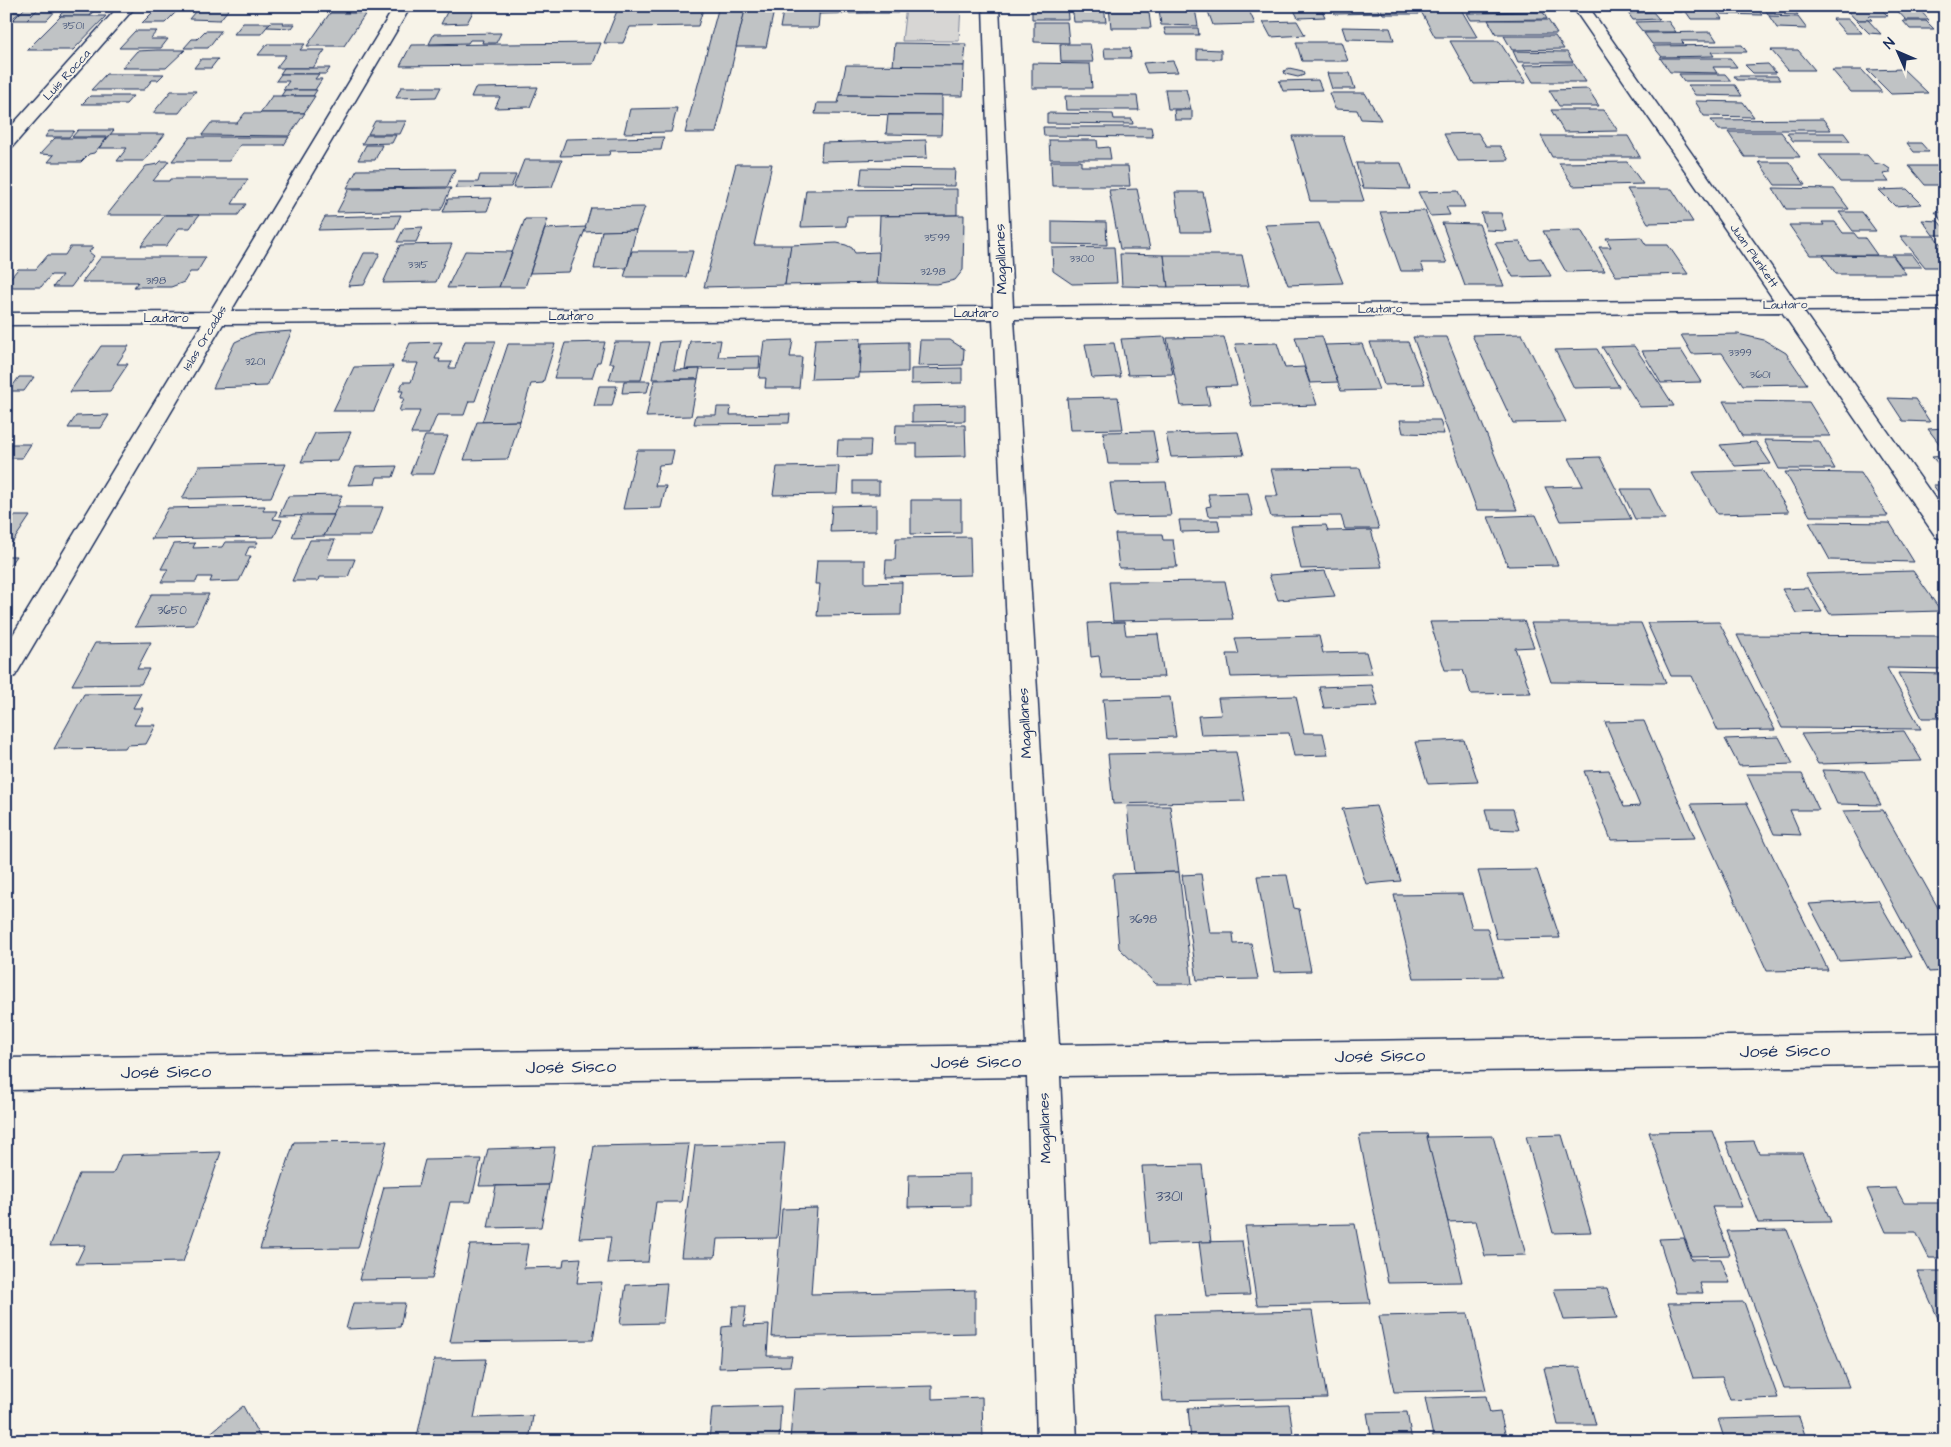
<svg xmlns="http://www.w3.org/2000/svg" width="1951" height="1447" viewBox="0 0 1951 1447" font-family="'Architects Daughter',sans-serif">
	<style>
		.green { fill: #d7d6d4; stroke: #798299 }
		.building { fill: #c0c3c5; stroke: #1b2f5e }
		.lines { fill: none; stroke-linecap: round; stroke-linejoin: round }
		.minor-casing { stroke: #1b2f5e; stroke-width: 3 }
		.minor { fill: #f7f3e8; fill-rule: evenodd }
		.labels { text-anchor: middle; dominant-baseline: central; stroke-width: 4; stroke-linejoin: round; paint-order: stroke }
		.far-number-label { font-size: 11px; fill: #445478 }
		.far-street-label { font-size: 12px; fill: #1b2f5e; stroke: #f7f3e8 }
		.number-label { font-size: 12px; fill: #445478 }
		.street-label { font-size: 15px; fill: #1b2f5e; stroke: #f7f3e8 }
		.near-number-label { font-size: 15px; fill: #445478 }
		.near-street-label { font-size: 18px; fill: #1b2f5e; stroke: #f7f3e8 }
	</style>
	<rect width="100%" height="100%" fill="#f7f3e8"/>
	<filter id="ink" filterUnits="userSpaceOnUse"><feTurbulence type="fractalNoise" baseFrequency=".02" numOctaves="2"/><feDisplacementMap in="SourceGraphic" scale="10" xChannelSelector="R" yChannelSelector="G"/><feConvolveMatrix kernelMatrix="1 2 1 2 8 2 1 2 1" color-interpolation-filters="sRGB"/></filter>
	<g filter="url(#ink)">
		<path class="green" d="M906,6H961L959,41H902Z"/>
		<g class="building">
			<path d="M27,6H41L27,20H13Z"/>
			<path d="M41,6H60L47,20H27Z"/>
			<path d="M69,6H97L90,16H59Z"/>
			<path d="M200,6H231L220,20L189,19Z"/>
			<path d="M297,6H336L334,9H295Z"/>
			<path d="M450,6H476L467,23L441,24Z"/>
			<path d="M619,6H704L698,26L630,27L623,43H604Z"/>
			<path d="M719,6H746L716,133H685Z"/>
			<path d="M746,6H775L766,47H736Z"/>
			<path d="M784,6H820L818,28H780Z"/>
			<path d="M820,6H868L867,13L819,14Z"/>
			<path d="M868,6H898V13H867Z"/>
			<path d="M1032,6H1067L1068,19H1032Z"/>
			<path d="M1072,6H1104L1106,22H1074Z"/>
			<path d="M1109,6H1148L1151,28H1111Z"/>
			<path d="M1206,6H1247L1255,24L1213,25Z"/>
			<path d="M1292,6H1320L1325,17L1298,18Z"/>
			<path d="M1331,6H1376L1380,13L1335,14Z"/>
			<path d="M1379,6H1415L1419,14H1383Z"/>
			<path d="M1418,6H1459L1477,37H1435Z"/>
			<path d="M1469,6H1535L1539,11L1473,12Z"/>
			<path d="M1619,6H1649L1652,10L1623,11Z"/>
			<path d="M1653,6H1678L1682,12L1656,11Z"/>
			<path d="M1682,6H1713L1722,19H1691Z"/>
			<path d="M1715,6H1756L1762,15L1721,14Z"/>
			<path d="M1763,6H1792L1798,15L1768,14Z"/>
			<path d="M1843,6H1878L1888,16H1868L1872,20H1856Z"/>
			<path d="M1893,6H1916L1929,20H1906Z"/>
			<path d="M156,9H179L165,23H142Z"/>
			<path d="M1159,9H1195L1198,26L1161,25Z"/>
			<path d="M10,12H20L6,24V15Z"/>
			<path d="M1543,12L1547,19L1471,20L1467,13Z"/>
			<path d="M1653,12L1659,19L1633,20L1628,13Z"/>
			<path d="M330,13H366L344,46H307Z"/>
			<path d="M61,16H106L73,50H27Z"/>
			<path d="M1769,16L1798,17L1807,29L1777,28Z"/>
			<path d="M1833,19H1849L1862,33H1845Z"/>
			<path d="M1488,20H1548L1557,34H1496Z"/>
			<path d="M1856,20H1868L1881,34L1869,33Z"/>
			<path d="M1297,21L1305,35L1271,37L1263,22Z"/>
			<path d="M1668,21L1676,32H1643L1635,22Z"/>
			<path d="M1903,21H1926L1934,29H1910Z"/>
			<path d="M271,22H284L283,24H295L292,28L267,27Z"/>
			<path d="M1034,22H1067L1069,43L1034,42Z"/>
			<path d="M243,23H270L261,34H234Z"/>
			<path d="M1342,27L1390,28L1394,40L1346,39Z"/>
			<path d="M1164,28H1198L1199,35H1166Z"/>
			<path d="M135,31H157L150,39H168L161,48H119Z"/>
			<path d="M205,31H221L208,48H184L192,39H197Z"/>
			<path d="M1711,32L1717,41H1681L1684,44H1652L1644,33Z"/>
			<path d="M501,33L496,43H482L483,40H470L468,43L429,44L434,34Z"/>
			<path d="M1504,36H1555L1564,49L1512,50Z"/>
			<path d="M1450,41H1499L1526,83L1474,84Z"/>
			<path d="M1296,42H1341L1348,61H1302Z"/>
			<path d="M601,43L593,64L400,66L411,45Z"/>
			<path d="M895,43L966,44L964,66H893Z"/>
			<path d="M267,44H305L300,50H325L313,68H276L286,55H258Z"/>
			<path d="M1060,44H1090L1093,62H1061Z"/>
			<path d="M1742,45L1747,52H1711L1714,56L1662,57L1653,46Z"/>
			<path d="M1104,48H1130L1131,58H1105Z"/>
			<path d="M1197,49L1221,50V59H1197Z"/>
			<path d="M157,50H185L166,68H122L137,51Z"/>
			<path d="M1771,50H1798L1815,70H1788Z"/>
			<path d="M1513,51L1567,52L1573,62H1518Z"/>
			<path d="M1660,58H1730L1737,67H1713L1717,73L1670,72Z"/>
			<path d="M201,59H218L211,68H194Z"/>
			<path d="M1173,61L1178,72L1147,73L1143,63Z"/>
			<path d="M1032,63L1090,64L1092,88H1032Z"/>
			<path d="M1574,64L1586,82H1533L1523,65Z"/>
			<path d="M1768,64L1776,73H1753L1745,65Z"/>
			<path d="M846,65L964,66L963,96L840,95Z"/>
			<path d="M284,68H330L326,74H280Z"/>
			<path d="M1289,68L1303,71L1304,75L1298,77L1285,74L1284,71Z"/>
			<path d="M1903,69L1928,93L1891,94L1867,70Z"/>
			<path d="M1832,70H1862L1882,92H1851Z"/>
			<path d="M1327,73H1350L1355,89H1332Z"/>
			<path d="M106,74H164L158,80H152L144,90H91Z"/>
			<path d="M281,74H319L315,79H322L315,90H283L289,81H276Z"/>
			<path d="M1679,74H1725L1731,81H1684Z"/>
			<path d="M1734,76H1777L1780,80H1737Z"/>
			<path d="M1318,80L1322,90L1283,91L1279,81Z"/>
			<path d="M1688,85H1735L1742,96L1695,95Z"/>
			<path d="M401,87H441L436,97L396,98Z"/>
			<path d="M538,87L530,107L495,108L500,97H471L475,88Z"/>
			<path d="M1165,89H1186L1191,109H1168Z"/>
			<path d="M1588,89L1599,106H1559L1549,90Z"/>
			<path d="M285,90H317L313,96H281Z"/>
			<path d="M171,91H196L179,113H153Z"/>
			<path d="M1329,93H1365L1381,120L1361,119L1357,110L1335,109Z"/>
			<path d="M840,95L942,96V115L815,114L817,103H838Z"/>
			<path d="M90,96H133L126,104H82Z"/>
			<path d="M272,96H315L304,113H260Z"/>
			<path d="M1065,96H1137L1139,110H1066Z"/>
			<path d="M1695,101L1743,102L1754,117L1704,116Z"/>
			<path d="M677,108L671,132L624,133L630,109Z"/>
			<path d="M1174,110H1192V120H1175Z"/>
			<path d="M1551,110H1604L1618,131L1564,132Z"/>
			<path d="M245,113H305L289,136L202,135L211,123H237Z"/>
			<path d="M1047,113L1113,114L1114,119H1132L1133,124L1047,123Z"/>
			<path d="M888,115H942L941,135L886,134Z"/>
			<path d="M1823,119L1831,130H1719L1711,120Z"/>
			<path d="M375,121H406L400,134H368Z"/>
			<path d="M1043,127H1151L1153,137L1044,136Z"/>
			<path d="M78,130H114L108,137H72Z"/>
			<path d="M49,131H74L69,137H45Z"/>
			<path d="M1728,132H1781L1800,157H1745Z"/>
			<path d="M1478,133L1486,146H1500L1509,160L1458,161L1444,134Z"/>
			<path d="M1787,133H1844L1850,141H1793Z"/>
			<path d="M111,134H165L144,161H117L127,148H99Z"/>
			<path d="M367,135H396L392,143L362,144Z"/>
			<path d="M1292,136H1343L1364,201H1310Z"/>
			<path d="M1541,136H1628L1640,157H1552Z"/>
			<path d="M190,137H289L284,145H240L229,161H172Z"/>
			<path d="M664,137L661,150L610,151L609,155L560,156L566,139Z"/>
			<path d="M55,138H107L94,153L89,154L81,162H48L54,155L40,154Z"/>
			<path d="M926,140L927,158L821,161L822,143Z"/>
			<path d="M1049,140H1097L1098,148L1109,147L1111,159H1050Z"/>
			<path d="M1907,143H1921L1929,152H1914Z"/>
			<path d="M366,145H382L375,160H358Z"/>
			<path d="M1819,155H1867L1874,163L1884,165L1890,169V173L1883,174L1889,182H1840Z"/>
			<path d="M524,160H562L552,187L513,188Z"/>
			<path d="M161,161H169L153,181H169L170,179H248L232,204H246L238,215H107L146,166L158,164Z"/>
			<path d="M1051,161H1081V166H1128L1130,186H1052Z"/>
			<path d="M1627,162L1643,184L1573,186L1559,163Z"/>
			<path d="M1759,162H1789L1805,185H1775Z"/>
			<path d="M1356,163H1401L1410,189L1363,188Z"/>
			<path d="M736,164H772L754,245H791L785,285L704,287Z"/>
			<path d="M1909,166H1945V185H1925Z"/>
			<path d="M862,168L955,169L954,186L860,185Z"/>
			<path d="M455,169L447,187L347,188L357,170Z"/>
			<path d="M480,175H516L511,187L455,188L458,182H478Z"/>
			<path d="M451,188L441,210L337,212L349,189Z"/>
			<path d="M1773,188L1834,189L1849,209H1786Z"/>
			<path d="M957,189V215L847,216L846,226L801,227L806,190Z"/>
			<path d="M1137,189L1150,249H1120L1109,190Z"/>
			<path d="M1627,189H1672L1693,222L1648,223Z"/>
			<path d="M1907,189L1922,204L1895,206L1879,190Z"/>
			<path d="M1458,191L1465,207H1446L1450,215L1430,216L1418,192Z"/>
			<path d="M1175,192H1203L1211,232H1181Z"/>
			<path d="M492,198L487,211L443,212L448,199Z"/>
			<path d="M645,207L636,230L584,232L591,208Z"/>
			<path d="M1425,211L1447,263H1421L1424,271H1401L1380,212Z"/>
			<path d="M1839,212H1862L1876,231H1853Z"/>
			<path d="M1935,212H1945V224Z"/>
			<path d="M1481,213H1501L1506,231L1486,230Z"/>
			<path d="M165,215H199L190,228H179L166,246H141Z"/>
			<path d="M401,215L395,228L318,230L325,217Z"/>
			<path d="M957,215H964L963,270L955,280L937,284L877,283L880,216Z"/>
			<path d="M525,219H548L525,287H499Z"/>
			<path d="M1922,220L1938,221L1945,229V235H1933Z"/>
			<path d="M1052,221L1106,222L1107,245L1052,244Z"/>
			<path d="M1822,222H1835L1843,233H1854L1858,238H1865L1877,255H1810L1789,225H1824Z"/>
			<path d="M1319,223L1343,283L1288,285L1265,225Z"/>
			<path d="M1442,223L1479,224L1504,286H1465Z"/>
			<path d="M423,227L416,242H397L404,228Z"/>
			<path d="M586,227L569,272L530,273L545,229Z"/>
			<path d="M636,230L627,268L594,269L602,231Z"/>
			<path d="M1581,230L1605,271L1566,272L1543,231Z"/>
			<path d="M1900,236H1934L1945,249V260H1940L1945,267H1925Z"/>
			<path d="M1641,237L1646,245H1668L1688,274L1616,276L1599,247H1611L1606,238Z"/>
			<path d="M1520,242L1529,259L1541,258L1551,276L1513,277L1495,243Z"/>
			<path d="M837,243L846,245L852,248L855,253L879,252L877,283L785,285L791,245Z"/>
			<path d="M452,244L436,282L383,283L400,245Z"/>
			<path d="M70,247H93L89,252L94,256L71,287H53L62,275H51L41,287H6V283L18,269H36L48,255H65Z"/>
			<path d="M1114,247L1117,283L1072,284L1053,271L1052,248Z"/>
			<path d="M465,251L512,252L499,287L447,288Z"/>
			<path d="M632,251H693L686,277H624Z"/>
			<path d="M364,253H380L364,285L348,286Z"/>
			<path d="M1120,254L1164,255L1168,287L1122,286Z"/>
			<path d="M1892,254H1912L1922,267H1902Z"/>
			<path d="M1164,255H1242L1249,286L1168,287Z"/>
			<path d="M1823,255L1893,256L1906,274H1836Z"/>
			<path d="M101,257H206L197,272H190L184,282L171,287H134L138,282H82Z"/>
			<path d="M292,331L267,386L213,388L235,342L252,334Z"/>
			<path d="M1522,334L1566,422L1513,423L1472,335Z"/>
			<path d="M1738,334L1764,340L1786,353L1807,384L1743,385L1722,353L1692,354L1681,335Z"/>
			<path d="M1322,336L1325,345L1338,382L1310,383L1295,337Z"/>
			<path d="M1165,337L1173,374L1128,375L1121,339Z"/>
			<path d="M1224,337L1237,386L1206,387L1210,405L1181,406L1167,338Z"/>
			<path d="M1413,337H1447L1517,510H1477Z"/>
			<path d="M861,338L859,378L811,379L815,339Z"/>
			<path d="M721,340L718,357L760,356L759,368L685,369L690,341Z"/>
			<path d="M793,340L790,357H802L799,388H765L766,378H759L764,341Z"/>
			<path d="M920,340H950L964,349L963,365L918,366Z"/>
			<path d="M465,341H496L475,401H469L464,415H437L429,434H411L420,411H399L404,398H400L403,391H399L403,382H411L418,363H401L410,343L442,342L435,359H440L439,362H452L449,368H455Z"/>
			<path d="M680,341L674,370L700,369L698,379H652L660,342Z"/>
			<path d="M605,342L600,362H597L592,378H554L565,343Z"/>
			<path d="M615,342H650L641,380H609L614,363H609Z"/>
			<path d="M908,342V372L860,373L862,343Z"/>
			<path d="M1370,342H1408L1425,384L1384,385Z"/>
			<path d="M1114,343L1121,377L1092,378L1085,344Z"/>
			<path d="M1277,343L1285,368L1304,367L1317,405L1252,407L1235,344Z"/>
			<path d="M508,344H555L543,383L531,384L520,421L482,422Z"/>
			<path d="M1362,344L1379,390L1341,391L1325,345Z"/>
			<path d="M101,346H129L117,364H128L110,391L70,392Z"/>
			<path d="M1634,346L1663,389L1674,406L1640,407L1602,347Z"/>
			<path d="M1597,349L1619,387L1574,388L1555,350Z"/>
			<path d="M1681,350L1701,382L1661,383L1642,351Z"/>
			<path d="M393,366L374,411H333L354,367Z"/>
			<path d="M962,368V383L911,384V369Z"/>
			<path d="M19,377H34L24,391H9Z"/>
			<path d="M698,379L691,416L646,417L654,380Z"/>
			<path d="M624,381H650L647,392L622,393Z"/>
			<path d="M599,386H617L612,406H594Z"/>
			<path d="M1118,397L1123,429L1070,430L1067,398Z"/>
			<path d="M1888,398L1915,399L1930,422L1903,421Z"/>
			<path d="M1723,401L1809,402L1830,436H1742Z"/>
			<path d="M965,405V421L912,422V406Z"/>
			<path d="M717,407H731L730,415L790,414L789,423L694,424L696,415H716Z"/>
			<path d="M109,415L101,428H68L76,416Z"/>
			<path d="M1400,420H1440L1444,434L1403,433Z"/>
			<path d="M520,421L508,459L464,460L477,422Z"/>
			<path d="M896,425H965L966,456L917,457V444H895Z"/>
			<path d="M1945,428V446H1941L1928,429Z"/>
			<path d="M1153,431L1159,464H1108L1103,432Z"/>
			<path d="M351,432L338,461L301,462L315,433Z"/>
			<path d="M1238,432L1244,455L1171,457L1166,434Z"/>
			<path d="M425,436H448L434,474H410Z"/>
			<path d="M838,440H871L870,456L837,457Z"/>
			<path d="M1764,440L1819,441L1835,469H1779Z"/>
			<path d="M1756,442L1771,464L1735,466L1720,445Z"/>
			<path d="M6,444H31L22,458H6Z"/>
			<path d="M637,450H674L671,464L659,465L655,486H666L661,508L623,509Z"/>
			<path d="M1945,456V471L1932,457Z"/>
			<path d="M1600,457L1631,519L1561,521L1545,487L1583,486L1569,458Z"/>
			<path d="M286,464L271,497L182,499L199,466Z"/>
			<path d="M397,466L393,477H377L375,484L348,485L356,467Z"/>
			<path d="M839,466L837,494L773,495L777,467Z"/>
			<path d="M1360,468L1379,529H1345L1341,516L1271,517L1265,496H1278L1271,469Z"/>
			<path d="M1763,470L1789,512L1717,514L1693,472Z"/>
			<path d="M1785,472L1861,473L1888,516H1810Z"/>
			<rect x="853" y="481" width="26" height="13"/>
			<path d="M1166,482L1171,516L1115,517L1110,483Z"/>
			<path d="M1933,485H1945V502Z"/>
			<path d="M1621,489H1650L1665,519H1635Z"/>
			<path d="M1248,493L1253,516H1208L1206,507L1211,506L1208,494Z"/>
			<path d="M342,495L334,515L279,516L288,496Z"/>
			<path d="M911,500H961V533L911,534Z"/>
			<path d="M876,505V531L830,532L832,506Z"/>
			<path d="M265,506L263,511H277L273,519L282,520L274,537L151,539L168,508Z"/>
			<path d="M337,507H383L372,536H324Z"/>
			<path d="M302,515H334L324,536L292,537Z"/>
			<path d="M1536,515L1558,565L1508,566L1488,517Z"/>
			<path d="M6,516H30L6,552Z"/>
			<path d="M1179,520H1218L1220,531L1181,532Z"/>
			<path d="M1809,522L1890,523L1914,562L1830,560Z"/>
			<path d="M1326,525L1328,531L1371,530L1382,567L1301,569L1291,526Z"/>
			<path d="M1115,534H1162L1163,540H1173L1177,567L1119,568Z"/>
			<path d="M970,537L971,575L885,577L886,560H895L896,538Z"/>
			<path d="M310,540H335L327,559H355L348,577H319L318,581H292Z"/>
			<path d="M225,542H258L255,547H249L245,556H251L239,581L210,582L212,577H198L196,582H161L168,569H161L174,544L195,543L193,548L222,547Z"/>
			<path d="M6,556H16L9,566H6Z"/>
			<path d="M817,560H865V583L902,582L901,615L817,616L820,584H815Z"/>
			<path d="M1325,571L1335,596L1278,600L1269,575Z"/>
			<path d="M1913,571L1941,611L1830,614L1805,574Z"/>
			<path d="M1225,581L1233,619L1113,621L1109,582Z"/>
			<path d="M1808,588L1822,612L1796,613L1782,589Z"/>
			<path d="M152,594H209L194,625L135,627Z"/>
			<path d="M1524,621L1534,647L1515,648L1531,693L1471,694L1463,670H1445L1430,622Z"/>
			<path d="M1124,622L1126,635L1158,634L1164,677L1102,678L1099,656L1091,657L1088,623Z"/>
			<path d="M1719,622L1775,730L1718,731L1692,676H1671L1647,623Z"/>
			<path d="M1531,623H1641L1666,683L1551,682Z"/>
			<path d="M1737,635L1945,636V669L1887,668L1921,729L1782,728Z"/>
			<path d="M1319,636L1323,653L1366,652L1372,674L1231,677L1227,654H1239L1235,638Z"/>
			<path d="M151,642L137,669H149L141,684L72,685L95,643Z"/>
			<path d="M1898,673L1945,674V718H1922Z"/>
			<path d="M1372,685L1378,706L1324,708L1319,687Z"/>
			<path d="M141,693L133,708H143L134,725H156L146,744L127,745L125,748L54,749L84,694Z"/>
			<path d="M1296,696L1304,733H1323L1328,755L1294,756L1289,733L1201,735L1198,716L1221,715L1218,698Z"/>
			<path d="M1170,697L1176,737L1107,739L1103,699Z"/>
			<path d="M1644,721L1695,838L1611,840L1584,771L1609,770L1624,807L1640,806L1605,722Z"/>
			<path d="M1904,731L1922,761L1818,764L1801,734Z"/>
			<path d="M1779,737L1793,764L1739,766L1725,739Z"/>
			<path d="M1464,740L1478,782L1428,784L1415,742Z"/>
			<path d="M1236,752L1245,801L1113,804L1108,754Z"/>
			<path d="M1822,770L1864,771L1881,805L1837,804Z"/>
			<path d="M1747,774H1802L1819,810H1790L1801,835L1774,834Z"/>
			<path d="M1747,803L1828,970L1767,971L1691,804Z"/>
			<path d="M1127,806H1170L1179,872L1134,873Z"/>
			<path d="M1376,806L1401,881L1366,884L1342,809Z"/>
			<path d="M1485,809H1513L1519,830L1490,829Z"/>
			<path d="M1883,810L1945,920V971L1929,972L1843,811Z"/>
			<path d="M1537,870L1560,938L1497,939L1478,871Z"/>
			<path d="M1179,872L1192,984H1156L1119,948L1113,874Z"/>
			<path d="M1201,874L1210,933H1233L1234,944L1251,943L1258,979L1197,980L1182,875Z"/>
			<path d="M1287,875L1294,908L1299,909L1311,971L1274,972L1257,876Z"/>
			<path d="M1462,894L1472,928H1487L1502,977L1414,978L1394,895Z"/>
			<path d="M1878,900L1911,957L1839,961L1809,904Z"/>
			<path d="M1713,1131L1742,1207H1712L1730,1255L1691,1256L1649,1132Z"/>
			<path d="M1427,1134L1462,1282L1388,1283L1359,1135Z"/>
			<path d="M1562,1135L1591,1232L1553,1233L1526,1136Z"/>
			<path d="M1493,1136L1526,1255L1485,1256L1476,1221L1448,1222L1427,1137Z"/>
			<path d="M387,1141L358,1248L260,1249L294,1142Z"/>
			<path d="M1754,1141L1759,1153H1802L1831,1222L1758,1223L1726,1142Z"/>
			<path d="M785,1143L777,1238L717,1239L715,1257H681L695,1145Z"/>
			<path d="M689,1144L681,1202H656L648,1262L607,1263L611,1237L579,1238L594,1146Z"/>
			<path d="M555,1147L549,1185L479,1186L488,1149Z"/>
			<path d="M221,1152L183,1262L76,1264L85,1245L50,1246L79,1174H113L121,1155Z"/>
			<path d="M481,1159L471,1202H450L432,1279L359,1280L384,1187L418,1186L425,1160Z"/>
			<path d="M1202,1165L1211,1242L1149,1244L1142,1166Z"/>
			<path d="M970,1174V1206L908,1207L909,1175Z"/>
			<path d="M549,1185L541,1227L488,1228L496,1186Z"/>
			<path d="M1896,1188L1904,1203H1944L1945,1258H1929L1916,1232H1886L1867,1189Z"/>
			<path d="M817,1208L811,1294L975,1290V1333L772,1337L782,1209Z"/>
			<path d="M1355,1224L1370,1303L1257,1305L1245,1226Z"/>
			<path d="M1787,1230L1849,1387L1784,1388L1727,1231Z"/>
			<path d="M1684,1238L1691,1259H1721L1730,1283H1700L1703,1293H1676L1659,1239Z"/>
			<path d="M1242,1241L1250,1295L1206,1296L1199,1242Z"/>
			<path d="M528,1244L524,1268L563,1267L564,1259L581,1258L577,1283L602,1282L593,1340L450,1342L470,1245Z"/>
			<path d="M1917,1271H1945V1334Z"/>
			<path d="M667,1283L663,1323L620,1324L626,1285Z"/>
			<path d="M1607,1288L1617,1318L1564,1320L1554,1289Z"/>
			<path d="M1744,1302L1778,1398L1730,1400L1722,1377L1693,1378L1668,1303Z"/>
			<path d="M353,1303H405L400,1327L346,1329Z"/>
			<path d="M733,1306H746L744,1326L769,1325L767,1356H792L790,1366L719,1368L722,1327L731,1326Z"/>
			<path d="M1312,1311L1327,1398L1163,1401L1155,1314Z"/>
			<path d="M1468,1314L1486,1390L1394,1392L1379,1316Z"/>
			<path d="M486,1359L474,1418L533,1416L529,1441H416L434,1360Z"/>
			<path d="M1580,1367L1596,1425H1558L1544,1368Z"/>
			<path d="M932,1386V1399L982,1397L983,1441H790L794,1389Z"/>
			<path d="M1486,1396L1490,1413L1500,1412L1507,1441H1434L1425,1398Z"/>
			<path d="M1289,1405L1294,1441H1191L1188,1408Z"/>
			<path d="M243,1406L262,1441H201Z"/>
			<path d="M781,1406L779,1441H709L712,1408Z"/>
			<path d="M1407,1412L1412,1441H1372L1367,1413Z"/>
			<path d="M1799,1417L1807,1441H1725L1718,1419Z"/>
		</g>
		<g class="lines">
			<defs>
				<g id="minor">
					<path d="M119,6H136L12,147L6,148V132Z"/>
					<path d="M395,6H411L231,311L993,307L983,6H999L1013,307L1774,300L1572,6H1588L1794,299L1945,298V310L1803,311L1945,513V539L1936,537L1782,312L1014,319L1059,1045L1945,1033V1065L1060,1076L1077,1441H1037L1027,1077L6,1090V1058L1026,1045L993,319L223,324L15,676L6,679V646L202,324L6,325V313L210,312Z"/>
				</g>
			</defs>
			<use href="#minor" class="minor-casing"/>
			<use href="#minor" class="minor"/>
		</g>
	</g>
	<g class="labels">
		<g class="far-number-label">
			<text x="73" y="25">3501</text>
			<text x="937" y="237">3599</text>
			<text x="1082" y="258">3300</text>
			<text x="418" y="264">3315</text>
			<text x="933" y="271">3298</text>
			<text x="156" y="280">3198</text>
			<text x="1740" y="352">3399</text>
			<text x="255" y="361">3201</text>
			<text x="1760" y="374">3601</text>
		</g>
		<g class="far-street-label">
			<text transform="translate(67 75) rotate(-48)">Luis Rocca</text>
			<text transform="translate(1754 256) rotate(55)">Juan Plunkett</text>
			<text transform="translate(1785 305) rotate(-1)">Lautaro</text>
			<text transform="translate(1380 309) rotate(-1)">Lautaro</text>
			<text x="976" y="313">Lautaro</text>
			<text x="571" y="316">Lautaro</text>
			<text x="166" y="318">Lautaro</text>
			<text transform="translate(205 338) rotate(-59)">Islas Orcadas</text>
		</g>
		<g class="number-label">
			<text x="172" y="610">3650</text>
			<text x="1143" y="919">3698</text>
		</g>
		<g class="street-label">
			<text transform="translate(1001 259) rotate(-92)">Magallanes</text>
			<text transform="translate(1025 723) rotate(-93)">Magallanes</text>
			<text transform="translate(1045 1128) rotate(-92)">Magallanes</text>
		</g>
		<g class="near-number-label">
			<text x="1169" y="1196">3301</text>
		</g>
		<g class="near-street-label">
			<text transform="translate(1785 1051) rotate(-1)">José Sisco</text>
			<text transform="translate(1380 1056) rotate(-1)">José Sisco</text>
			<text transform="translate(976 1062) rotate(-1)">José Sisco</text>
			<text transform="translate(571 1067) rotate(-1)">José Sisco</text>
			<text transform="translate(166 1072) rotate(-1)">José Sisco</text>
		</g>
	</g>
	<rect width="1951" height="1447" fill="none" stroke="#f7f3e8" stroke-width="25"/>
	<rect x="12" y="12" width="1926" height="1422" fill="none" stroke="#1b2f5e" stroke-width="2" filter="url(#ink)"/>
	<g transform="translate(1898 52) rotate(315)" stroke="#f7f3e8" stroke-width="4" paint-order="stroke">
	<path d="M0-4L9 19L0 12L-9 19Z" fill="#1b2f5e"/>
	<text y="-8" font-size="14" font-weight="bold" text-anchor="middle" fill="#1b2f5e">N</text>
	</g>
</svg>
